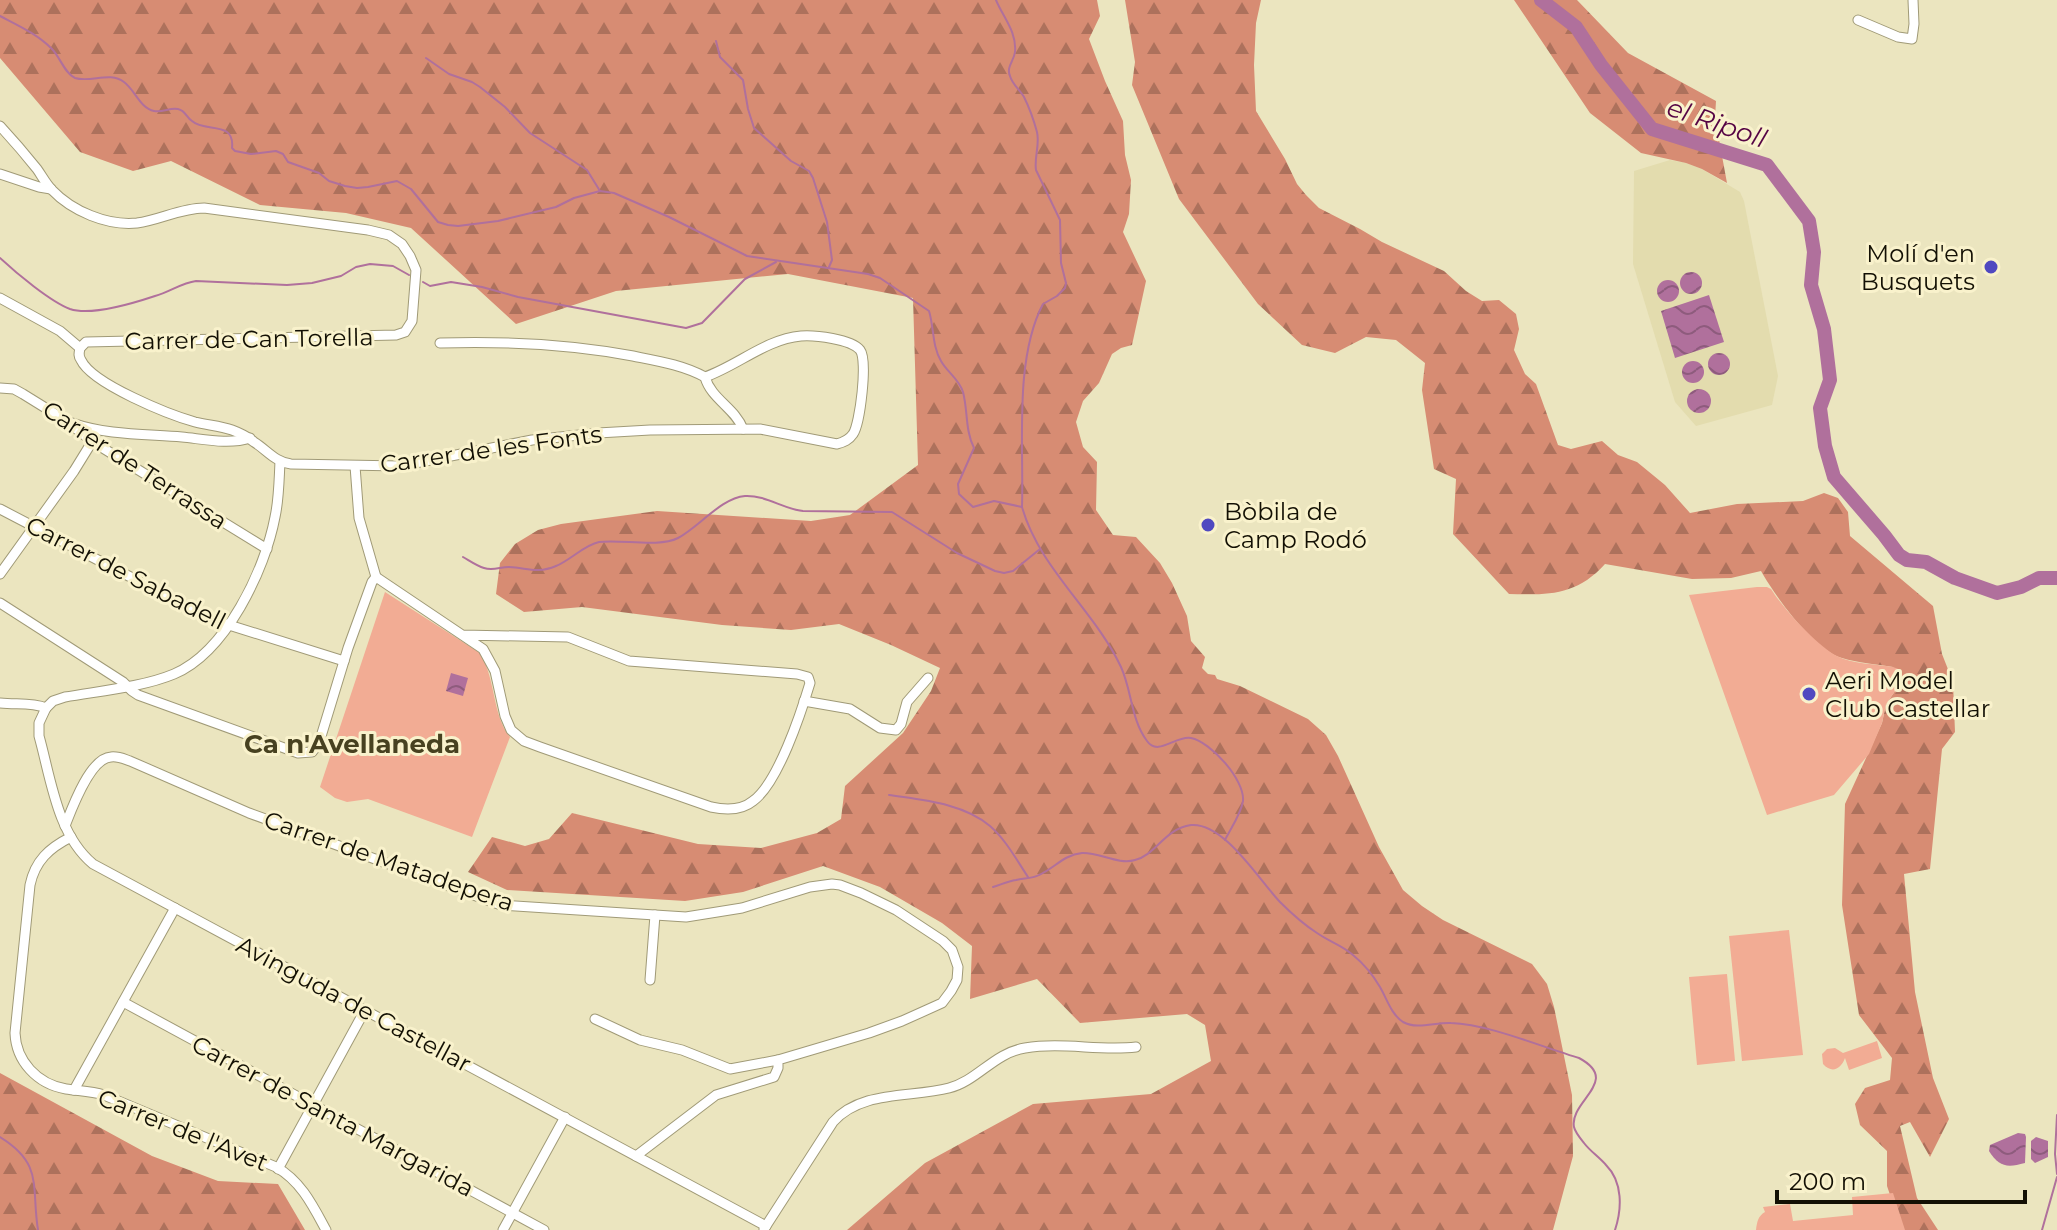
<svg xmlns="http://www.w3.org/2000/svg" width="2057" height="1230" viewBox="0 0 2057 1230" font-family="Montserrat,sans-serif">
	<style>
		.built { fill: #e3dcae }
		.forest { fill: url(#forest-firs) }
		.garden { fill: #f2ac94 }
		.water { fill: url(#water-waves) }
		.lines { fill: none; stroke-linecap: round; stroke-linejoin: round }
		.stream { stroke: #b0709c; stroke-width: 2 }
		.river { stroke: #b0709c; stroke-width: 14 }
		.street-casing { stroke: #a09a77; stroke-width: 11 }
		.street { stroke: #fff; stroke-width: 9 }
		.poi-dot { fill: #5049c0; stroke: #f9f2cc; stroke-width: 3 }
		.labels { text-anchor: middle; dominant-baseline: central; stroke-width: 6; stroke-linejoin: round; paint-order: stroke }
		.poi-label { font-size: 24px; fill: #131004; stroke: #f9f2cc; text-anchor: start }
		.street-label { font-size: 24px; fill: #131004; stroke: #f9f2cc }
		.water-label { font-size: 26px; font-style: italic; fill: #550444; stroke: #f9f2cc }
		.neighbourhood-label { font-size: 26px; font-weight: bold; fill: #474120; stroke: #f9f2cc }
	</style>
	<defs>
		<pattern id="forest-firs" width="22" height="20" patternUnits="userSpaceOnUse" patternTransform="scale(2)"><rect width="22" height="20" fill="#d78c73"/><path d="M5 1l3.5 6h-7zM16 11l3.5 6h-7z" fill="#ad715c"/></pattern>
		<pattern id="water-waves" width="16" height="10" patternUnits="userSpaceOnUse" patternTransform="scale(2)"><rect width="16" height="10" fill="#b0709c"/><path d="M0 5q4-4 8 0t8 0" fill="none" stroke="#8e5b7d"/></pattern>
	</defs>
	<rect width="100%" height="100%" fill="#ebe5bf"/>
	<path class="built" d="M1670,160L1686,163L1702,169L1740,192L1744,201L1778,376L1772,405L1696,426L1675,402L1633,264L1634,171Z"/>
	<g class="forest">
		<path d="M0,0H1097L1100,16L1089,39L1105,81L1123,121L1125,155L1131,180L1129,214L1123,232L1146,281L1132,345L1121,348L1112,354L1099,383L1083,401L1076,422L1083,447L1097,462L1096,510L1113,535L1136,537L1160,563L1172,583L1187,616L1191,641L1205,657L1202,668L1208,674L1215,675L1217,679L1240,686L1308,719L1326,735L1338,756L1379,847L1403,890L1422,906L1443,920L1532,964L1547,984L1554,1007L1572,1095L1573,1156L1553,1230H847L925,1163L1033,1104L1151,1094L1211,1061L1205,1025L1187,1014L1080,1023L1037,979L970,999L972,946L942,923L880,887L823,866L743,892L685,901L507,890L468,872L492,837L525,846L549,839L572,813L698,844L761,848L817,833L841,819L845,786L903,733L931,691L940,668L891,645L839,624L791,630L722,625L582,607L524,612L496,594L500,563L515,544L538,530L561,524L657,511L811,521L850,515L918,465L913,298L788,274L616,291L516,324L411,228L346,213L260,205L171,161L133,171L80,152L0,58Z"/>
		<path d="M1125,0H1261L1256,23L1254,65L1256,111L1285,159L1297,184L1306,195L1319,208L1360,229L1382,242L1444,271L1466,291L1482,301L1499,300L1516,314L1519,329L1514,350L1525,374L1536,384L1558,445L1571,449L1602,441L1618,455L1637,462L1665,485L1690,513L1737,504L1803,501L1824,493L1838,498L1848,512L1850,536L1933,606L1942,654L1953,682L1955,732L1942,749L1930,869L1904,874L1915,992L1933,1078L1949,1119L1930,1157L1910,1122L1900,1126L1917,1198L1938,1230H1902L1887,1186V1151L1860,1125L1855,1104L1865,1088L1890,1080L1892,1058L1859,1015L1842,905L1845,804L1882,723L1886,704L1900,684L1893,667C1876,664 1858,663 1842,658C1814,650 1775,596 1761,571L1731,578L1692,579L1605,564C1576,596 1548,595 1509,594L1453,534L1456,479L1434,469L1422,390L1425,363L1396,340L1366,337L1335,353L1302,345L1258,304L1179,199L1132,85L1135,62Z"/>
		<path d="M1514,0H1577L1628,53L1716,101L1715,118L1727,183L1702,169L1686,163L1641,153L1590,113Z"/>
		<path d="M0,1073L152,1156L218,1181L278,1184L305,1230H0Z"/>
	</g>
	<g class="garden">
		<path d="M1757,587H1767L1771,589C1783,608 1817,646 1837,656C1852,664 1876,664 1893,667L1901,670L1900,684L1886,704L1882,723L1869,754L1834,795L1767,815L1689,595Z"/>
		<path d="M385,592L480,653C496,679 492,715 510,737L472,837L368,799L347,802L335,798L320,787Z"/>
		<path d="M1789,930L1803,1055L1742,1061L1729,936Z"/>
		<path d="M1727,974L1735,1061L1697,1065L1689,977Z"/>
		<path d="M1877,1041L1882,1058L1849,1070L1845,1058C1841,1069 1832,1074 1823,1064L1822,1054L1827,1049L1835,1048L1843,1053Z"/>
		<path d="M1893,1193L1905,1230H1756C1757,1222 1758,1216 1765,1212L1763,1207L1790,1204L1793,1221L1853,1215L1852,1197Z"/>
	</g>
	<g class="water">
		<circle cx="1691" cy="283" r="11"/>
		<circle cx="1668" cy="291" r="11"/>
		<path d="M1709,295L1724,342L1675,358L1661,311Z"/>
		<circle cx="1719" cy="364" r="11"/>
		<circle cx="1693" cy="372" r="11"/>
		<circle cx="1699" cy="401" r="12"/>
		<path d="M451,673L468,678L463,696L446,691Z"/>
		<path d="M2018,1133L2025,1134L2026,1137L2025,1163C2007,1168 1999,1167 1989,1151L1990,1145Z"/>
		<path d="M2036,1137L2048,1141V1157L2035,1163L2031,1159V1141Z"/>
	</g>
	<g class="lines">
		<g class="stream">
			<path d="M996,0C1003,17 1017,32 1015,52C1014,61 1006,67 1010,76C1012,84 1020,90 1024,97C1029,107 1034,121 1037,132C1040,145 1034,157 1036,170L1060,220L1061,263L1066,283L1065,288L1057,296L1043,304C1014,359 1024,446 1022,507C1039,568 1095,611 1121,667C1132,691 1131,720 1147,741C1158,757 1176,735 1191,738C1211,742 1245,780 1243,801C1241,814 1231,828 1225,840"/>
			<path d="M0,16C19,26 37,34 52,49C60,57 65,74 75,78C91,83 110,71 124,82C135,90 140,108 154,111C163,113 170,107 178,109C186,111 186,117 192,121C205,133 235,120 232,148L235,151L251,154L276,151L283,154L288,162L319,173L329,181L345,186L357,188L368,187L397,181L411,189L438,222L448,225L458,226L498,221L556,207L574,198L600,191L614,193L669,217L747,256L868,274L880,278L929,311C934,327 932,346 941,361C947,372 959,379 963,392C968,411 965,430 974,448L958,484L959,494L973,507L994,501L1022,507"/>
			<path d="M716,41L720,57L743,80L748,109L754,128L791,161L809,171L813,178L827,222L832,260L829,267"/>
			<path d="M426,58L449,74L472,82L480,87L505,107L530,133L587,170L600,191"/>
			<path d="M0,258C16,273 51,302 70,309C91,316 134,303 155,296C170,292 181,283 196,281L287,285L312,283L341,276L356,267L370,264L393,266L409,275"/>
			<path d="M423,282L430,286L451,282L482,287L518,297L686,328L702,323L745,279L776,262"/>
			<path d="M463,557C470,561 477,566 484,568C493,571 500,567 509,567C528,568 537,574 556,566C571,560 584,545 599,542C622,539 658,548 678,538C699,527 721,498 745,496C766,495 783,509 803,511L892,512L957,553L995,571L1004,573L1013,571L1040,549"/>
			<path d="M889,795C922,800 963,803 990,826C1006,840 1016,859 1028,877"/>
			<path d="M993,887C1000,885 1008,881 1016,880C1023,878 1032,879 1039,875C1055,868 1063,855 1082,853C1099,852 1118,865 1135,860C1156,855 1164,829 1191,825C1224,822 1259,880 1280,902C1291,913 1303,924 1317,933C1328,941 1342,945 1353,955C1364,964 1373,975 1380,987C1387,999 1391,1014 1403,1022C1418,1030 1435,1022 1451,1023C1488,1024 1542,1047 1579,1058C1622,1081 1569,1101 1574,1127C1575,1132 1580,1138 1584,1143C1590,1151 1599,1157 1606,1165C1623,1182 1622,1209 1615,1230"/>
			<path d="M2057,1115L2055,1154L2057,1174"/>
			<path d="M0,1137C44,1164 31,1187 38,1230"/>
			<path d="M2042,1230L2057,1177"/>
		</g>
		<path class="river" d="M1541,0L1576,27L1601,65L1652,129L1767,165L1809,221L1814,252L1811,285L1824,329L1830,380L1820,408L1825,446L1834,477L1884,535L1899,555L1907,560L1926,562L1955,578L1997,593L2021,587L2039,578H2057"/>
		<defs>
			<g id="street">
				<path d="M1858,20L1898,37L1912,39L1914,24L1913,0"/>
				<path d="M0,126C13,140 25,154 37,169C42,176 46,184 52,190C72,211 107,226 137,223C160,220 181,208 204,208L368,230L389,235L402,244L410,256L416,270L412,321L405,332L396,335L86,342L80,348"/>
				<path d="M0,174L39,187L51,189"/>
				<path d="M0,298L60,331L80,348"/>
				<path d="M80,348C79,353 78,356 81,360C92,384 170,415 195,422C207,425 221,426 232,430C240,433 248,437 254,442C267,450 275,462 291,464L400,466L532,440L598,433L650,430L760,429L837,444C844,442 849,440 853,434C860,424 868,360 860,350C851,339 815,335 801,336C766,339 737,366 705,377C683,365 658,361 633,356C569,344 505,341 440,343"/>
				<path d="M705,377C711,399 735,408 743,429"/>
				<path d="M0,388L14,389L23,394L65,420L93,442L267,549"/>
				<path d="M72,423C106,435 145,434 182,437C203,439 229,445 250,438"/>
				<path d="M0,509L213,620L344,661"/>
				<path d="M0,574L74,471L95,437"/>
				<path d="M376,577L483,649L495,671L505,716L511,730L524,741L540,747L711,807C725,810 741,811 753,801C778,783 801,713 810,683L808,677L797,674L629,661L568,637L462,635"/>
				<path d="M0,603L123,682L132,691L138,695L298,753L312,752L319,743L348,648L372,582L376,577L359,518L355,466"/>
				<path d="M804,701L850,709L880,728L896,730L901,724L907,702L928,678"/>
				<path d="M0,703C16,705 31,702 46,708L53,701L65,697C99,691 143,687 174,674C226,652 265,570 275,517C279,499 279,480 280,462"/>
				<path d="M46,708L39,723V736C51,779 57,834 93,864L766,1226"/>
				<path d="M65,826C72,808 90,758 111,757C118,756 124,759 130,761L249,813L501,905L686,917L742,908L810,887L832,884L840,885L861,893L896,910L943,941L952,950L958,967L957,980L951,991L942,1003L902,1021L869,1033L778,1060V1068L774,1077L716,1095L636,1156"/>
				<path d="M71,837C49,848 35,861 30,885L15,1033C16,1061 37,1084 66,1089C79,1091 91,1091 104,1095L276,1167C301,1181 313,1206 326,1230"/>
				<path d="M650,980L655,915"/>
				<path d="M123,1002L544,1230"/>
				<path d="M595,1019L640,1040L682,1050L730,1069L778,1060"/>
				<path d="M74,1090L175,908"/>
				<path d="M278,1169L365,1010"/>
				<path d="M764,1229L833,1122C861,1090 911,1098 949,1088C977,1081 994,1053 1025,1048C1062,1042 1099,1051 1136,1047"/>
				<path d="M503,1230L565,1117"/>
			</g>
		</defs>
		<use href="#street" class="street-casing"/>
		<use href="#street" class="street"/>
	</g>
	<g class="poi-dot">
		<circle cx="1991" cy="267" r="8"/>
		<circle cx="1208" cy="525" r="8"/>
		<circle cx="1809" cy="694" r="8"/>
	</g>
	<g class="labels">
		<g class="poi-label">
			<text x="1975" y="253" text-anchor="end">Molí d'en<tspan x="1975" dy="28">Busquets</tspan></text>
			<text x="1224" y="511">Bòbila de<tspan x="1224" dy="28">Camp Rodó</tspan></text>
			<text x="1825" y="680">Aeri Model<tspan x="1825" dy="28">Club Castellar</tspan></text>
		</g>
		<g class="street-label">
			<text transform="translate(249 339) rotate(-1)">Carrer de Can Torella</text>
			<text transform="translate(491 449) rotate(-8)">Carrer de les Fonts</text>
			<text transform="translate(135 465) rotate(33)">Carrer de Terrassa</text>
			<text transform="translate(126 573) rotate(27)">Carrer de Sabadell</text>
			<text transform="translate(389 861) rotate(19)">Carrer de Matadepera</text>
			<text transform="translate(354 1004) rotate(28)">Avinguda de Castellar</text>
			<text transform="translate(333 1116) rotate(28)">Carrer de Santa Margarida</text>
			<text transform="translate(183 1130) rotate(22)">Carrer de l'Avet</text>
		</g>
		<g class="water-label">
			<text transform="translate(1717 123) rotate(19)">el Ripoll</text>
		</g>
		<g class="neighbourhood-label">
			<text x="352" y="744">Ca n'Avellaneda</text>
		</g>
	</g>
	<path d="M1777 1190v12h248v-12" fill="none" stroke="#131004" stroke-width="4"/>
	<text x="1789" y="1190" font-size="24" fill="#131004" stroke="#f9f2cc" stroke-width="6" paint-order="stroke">200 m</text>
</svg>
